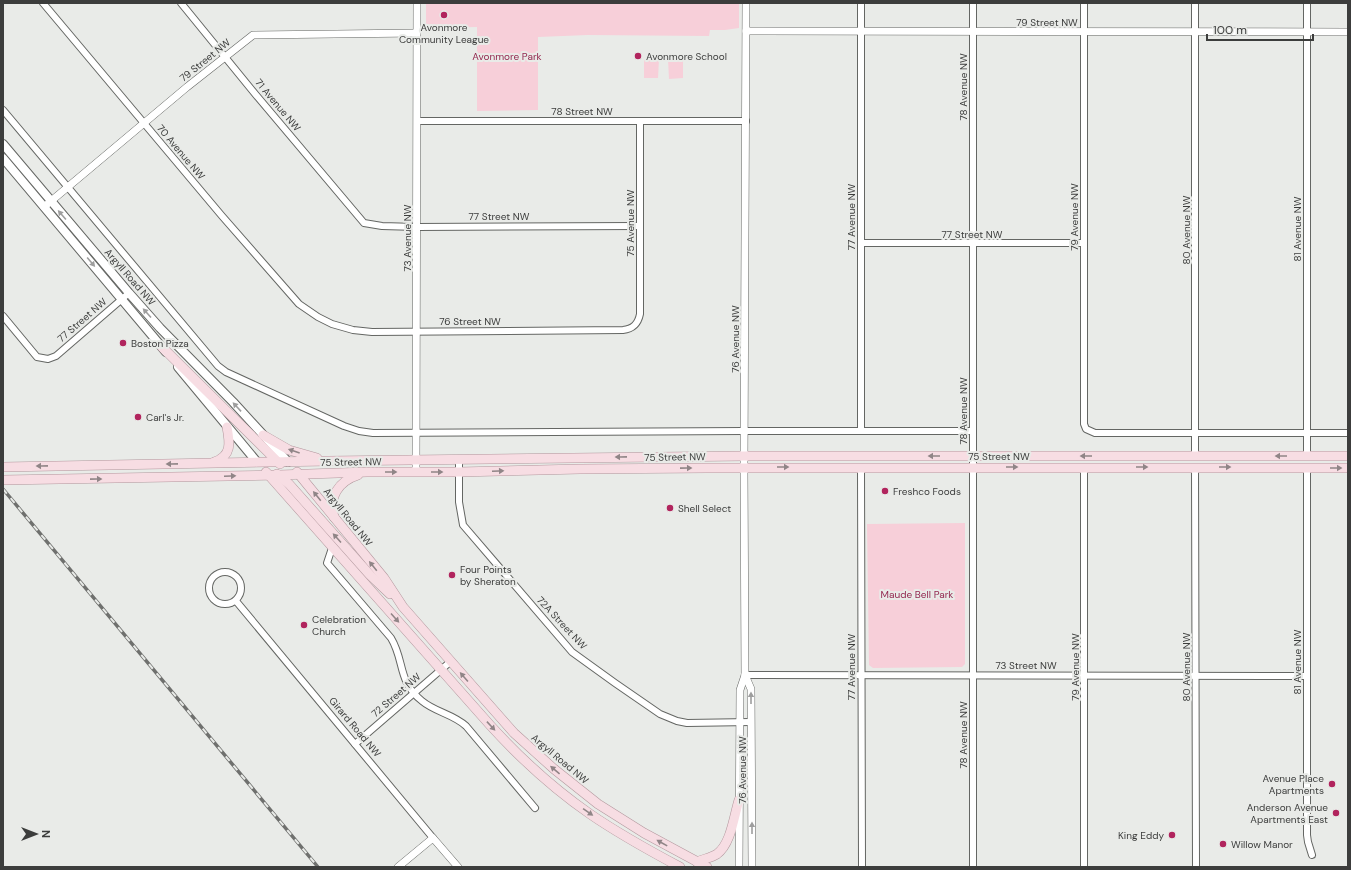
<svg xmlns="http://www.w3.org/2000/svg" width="1351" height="870" viewBox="0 0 1351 870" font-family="'DM Sans',sans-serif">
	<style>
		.green { fill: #f7cfd9 }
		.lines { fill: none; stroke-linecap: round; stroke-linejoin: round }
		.minor-casing { stroke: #646663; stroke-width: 8 }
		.tertiary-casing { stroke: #646663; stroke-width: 8 }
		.secondary-casing { stroke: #646663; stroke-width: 10 }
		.primary-casing { stroke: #b2979d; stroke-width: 10 }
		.minor { stroke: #fff; stroke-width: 6 }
		.tertiary { stroke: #fff; stroke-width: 7 }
		.secondary { stroke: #fff; stroke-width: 8 }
		.primary { stroke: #f7dde3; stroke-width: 9 }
		.rail-casing { stroke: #6f706e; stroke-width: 3.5 }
		.rail { stroke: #e9ebe8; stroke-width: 2; stroke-dasharray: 6; stroke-linecap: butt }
		.oneway { fill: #9e9e9e }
		.oneway2 { fill: #908587 }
		.poi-dot { fill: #b1245d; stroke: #e9ebe8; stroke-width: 1.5 }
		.labels { text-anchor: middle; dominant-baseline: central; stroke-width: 4; stroke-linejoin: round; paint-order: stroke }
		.street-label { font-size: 10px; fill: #3c3d3c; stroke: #e9ebe8 }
		.poi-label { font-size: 10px; fill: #3c3d3c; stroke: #e9ebe8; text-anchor: start }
		.park-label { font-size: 10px; fill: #93274f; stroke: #e9ebe8 }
	</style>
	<rect width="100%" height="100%" fill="#e9ebe8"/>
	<g class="green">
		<path d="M426,3H739V28L725,30H710L709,36L588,35L538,37V110L477,111V27L426,28Z"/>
		<path d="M659,59L658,78H644V60Z"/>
		<path d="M668,59H683V78L669,79Z"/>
		<path d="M965,523V664L962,667L873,668L869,665L867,524Z"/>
	</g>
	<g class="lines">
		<defs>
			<g id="minor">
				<path d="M43,3L222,216L299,304L318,317L332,324L353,330L372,332L623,330C633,329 638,324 640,314V121"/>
				<path d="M181,3L256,95L364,223L382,226L417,227L640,226"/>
				<path d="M861,3V431"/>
				<path d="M973,3V867"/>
				<path d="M1084,3V424L1086,429L1095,433H1348"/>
				<path d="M1307,3V456"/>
				<path d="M3,110L218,366L226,372L344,426L359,431L373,433L744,431H973"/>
				<path d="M417,121H746"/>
				<path d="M861,243H1084"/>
				<path d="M3,316L37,357L48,359L56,356L129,293"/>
				<path d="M1195,456V3"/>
				<path d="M459,460V502L463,525L572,652L615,683L660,714L677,721L687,723L751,722"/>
				<path d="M861,467L862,867"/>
				<path d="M1195,467L1196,867"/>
				<path d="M1307,468V835L1308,842L1312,855"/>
				<path d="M332,548L327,563L391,638C405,661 397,681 422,701C435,712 453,714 466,726L535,808"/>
				<circle cx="225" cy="588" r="16"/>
				<path d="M236,601L433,838"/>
				<path d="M745,675L1307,676"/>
				<path d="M355,744L450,662"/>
				<path d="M1084,867V468"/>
			</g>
			<g id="tertiary">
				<path d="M746,31L1348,32"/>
				<path d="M44,207L187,87L253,35L417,33"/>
				<path d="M416,472L417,3"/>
				<path d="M745,675L751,689L752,867"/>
				<path d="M398,867L433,838L458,867"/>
				<path d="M739,867L740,690L745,675L744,467L746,3"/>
			</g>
			<g id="secondary">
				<path d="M3,144L129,293L160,328L233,402L288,462"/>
				<path d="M3,158L166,352"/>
				<path d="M178,367L257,462"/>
			</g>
			<g id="primary">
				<path d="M162,347L280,464"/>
				<path d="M263,435L289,450L317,458"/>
				<path d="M214,462C232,456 230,443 227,427"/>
				<path d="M3,467L328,461L744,456H1348"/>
				<path d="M266,472L490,725C520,758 554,789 590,814C619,834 650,851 680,867"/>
				<path d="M297,472L384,578L403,607L514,733L554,769L598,804L644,833L707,867"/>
				<path d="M277,474L289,484L370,575L390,594"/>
				<path d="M3,480L279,475L367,472H459L580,469L706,468H1348"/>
				<path d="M334,517C328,497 339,481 358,475"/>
				<path d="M697,862C703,859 711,858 717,854C731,844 734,816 739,800"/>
			</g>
		</defs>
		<use href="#minor" class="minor-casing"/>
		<use href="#tertiary" class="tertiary-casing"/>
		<use href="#secondary" class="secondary-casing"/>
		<use href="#primary" class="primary-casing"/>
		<use href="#minor" class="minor"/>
		<use href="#tertiary" class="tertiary"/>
		<use href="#secondary" class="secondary"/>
		<use href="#primary" class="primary"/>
		<defs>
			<path id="rail" d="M3,489L318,867"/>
		</defs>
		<use href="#rail" class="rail-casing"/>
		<use href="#rail" class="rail"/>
	</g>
	<defs><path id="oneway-solid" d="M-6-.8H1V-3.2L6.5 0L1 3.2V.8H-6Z"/></defs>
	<g class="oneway">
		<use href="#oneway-solid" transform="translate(62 215) rotate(-131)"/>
		<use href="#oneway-solid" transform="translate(91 262) rotate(50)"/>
		<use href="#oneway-solid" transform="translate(147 313) rotate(-132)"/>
		<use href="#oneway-solid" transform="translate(237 407) rotate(-133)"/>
		<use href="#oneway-solid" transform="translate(751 698) rotate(-90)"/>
		<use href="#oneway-solid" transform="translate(752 828) rotate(-90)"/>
	</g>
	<g class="oneway2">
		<use href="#oneway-solid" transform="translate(294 451) rotate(-161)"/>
		<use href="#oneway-solid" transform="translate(934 456) rotate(180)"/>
		<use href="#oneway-solid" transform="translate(1086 456) rotate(-180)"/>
		<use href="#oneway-solid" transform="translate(1281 456) rotate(180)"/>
		<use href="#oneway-solid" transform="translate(621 457) rotate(179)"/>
		<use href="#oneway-solid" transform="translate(172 464) rotate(179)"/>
		<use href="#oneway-solid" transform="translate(42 466) rotate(179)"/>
		<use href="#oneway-solid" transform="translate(783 467)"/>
		<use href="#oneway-solid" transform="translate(1012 467)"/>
		<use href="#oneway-solid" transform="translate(1142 467)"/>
		<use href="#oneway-solid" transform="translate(1225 467)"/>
		<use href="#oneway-solid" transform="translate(686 468) rotate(-1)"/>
		<use href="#oneway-solid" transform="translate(1336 468)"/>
		<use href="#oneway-solid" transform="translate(498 471) rotate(-2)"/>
		<use href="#oneway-solid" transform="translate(391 472)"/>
		<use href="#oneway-solid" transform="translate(437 472)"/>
		<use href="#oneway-solid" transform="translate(230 476) rotate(-2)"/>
		<use href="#oneway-solid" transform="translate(96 479) rotate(-1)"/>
		<use href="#oneway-solid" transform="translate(317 496) rotate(-129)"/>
		<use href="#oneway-solid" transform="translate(337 538) rotate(-132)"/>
		<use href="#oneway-solid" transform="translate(373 566) rotate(-129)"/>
		<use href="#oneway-solid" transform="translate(395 618) rotate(48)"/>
		<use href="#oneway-solid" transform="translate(464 677) rotate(-131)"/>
		<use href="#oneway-solid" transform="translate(491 726) rotate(47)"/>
		<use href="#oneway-solid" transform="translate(555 770) rotate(-140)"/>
		<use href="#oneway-solid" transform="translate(588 812) rotate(35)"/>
		<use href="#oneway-solid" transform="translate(662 843) rotate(-151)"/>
	</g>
	<g class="poi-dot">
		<circle cx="444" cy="15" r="4"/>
		<circle cx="638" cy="56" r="4"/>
		<circle cx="123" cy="343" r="4"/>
		<circle cx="138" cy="417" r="4"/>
		<circle cx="885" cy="491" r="4"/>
		<circle cx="670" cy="508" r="4"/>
		<circle cx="452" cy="575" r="4"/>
		<circle cx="304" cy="625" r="4"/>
		<circle cx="1332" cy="784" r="4"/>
		<circle cx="1336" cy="813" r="4"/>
		<circle cx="1172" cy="835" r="4"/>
		<circle cx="1223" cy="844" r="4"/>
	</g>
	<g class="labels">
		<g class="street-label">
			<text x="1047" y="22">79 Street NW</text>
			<text transform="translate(205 60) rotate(-39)">79 Street NW</text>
			<text transform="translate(963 87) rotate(-90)">78 Avenue NW</text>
			<text transform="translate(278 105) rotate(50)">71 Avenue NW</text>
			<text x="582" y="111">78 Street NW</text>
			<text transform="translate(181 152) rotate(50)">70 Avenue NW</text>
			<text x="499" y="216">77 Street NW</text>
			<text transform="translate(851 217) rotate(-90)">77 Avenue NW</text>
			<text transform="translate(1074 217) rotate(-90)">79 Avenue NW</text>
			<text transform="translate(630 223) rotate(-90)">75 Avenue NW</text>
			<text transform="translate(1297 229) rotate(-90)">81 Avenue NW</text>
			<text transform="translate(1186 230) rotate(-90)">80 Avenue NW</text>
			<text x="972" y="234">77 Street NW</text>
			<text transform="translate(407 238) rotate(-90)">73 Avenue NW</text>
			<text transform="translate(130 277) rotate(49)">Argyll Road NW</text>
			<text transform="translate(82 320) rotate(-41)">77 Street NW</text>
			<text x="470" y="321">76 Street NW</text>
			<text transform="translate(735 339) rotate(-90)">76 Avenue NW</text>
			<text transform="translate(963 411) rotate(-90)">78 Avenue NW</text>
			<text x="999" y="456">75 Street NW</text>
			<text transform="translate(675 457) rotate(-1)">75 Street NW</text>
			<text transform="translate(351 462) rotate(-1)">75 Street NW</text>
			<text transform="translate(348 517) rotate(51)">Argyll Road NW</text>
			<text transform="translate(562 623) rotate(47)">72A Street NW</text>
			<text transform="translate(1297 662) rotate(-90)">81 Avenue NW</text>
			<text x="1026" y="665">73 Street NW</text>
			<text transform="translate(851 667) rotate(-90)">77 Avenue NW</text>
			<text transform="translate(1075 667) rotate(-90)">79 Avenue NW</text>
			<text transform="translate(1186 667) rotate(-90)">80 Avenue NW</text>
			<text transform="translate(396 695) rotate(-41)">72 Street NW</text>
			<text transform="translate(355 727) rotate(50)">Girard Road NW</text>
			<text transform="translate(963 735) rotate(-90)">78 Avenue NW</text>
			<text transform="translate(560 759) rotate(40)">Argyll Road NW</text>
			<text transform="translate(742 770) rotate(-90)">76 Avenue NW</text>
		</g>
		<g class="poi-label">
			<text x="444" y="27" text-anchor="middle">Avonmore<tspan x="444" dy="12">Community League</tspan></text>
			<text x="646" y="56">Avonmore School</text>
			<text x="131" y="343">Boston Pizza</text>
			<text x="146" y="417">Carl's Jr.</text>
			<text x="893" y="491">Freshco Foods</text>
			<text x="678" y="508">Shell Select</text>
			<text x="460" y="569">Four Points<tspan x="460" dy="12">by Sheraton</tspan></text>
			<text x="312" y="619">Celebration<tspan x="312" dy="12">Church</tspan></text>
			<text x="1324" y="778" text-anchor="end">Avenue Place<tspan x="1324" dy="12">Apartments</tspan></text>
			<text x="1328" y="807" text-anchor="end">Anderson Avenue<tspan x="1328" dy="12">Apartments East</tspan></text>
			<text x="1164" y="835" text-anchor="end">King Eddy</text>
			<text x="1231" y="844">Willow Manor</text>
		</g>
		<g class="park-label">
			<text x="507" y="56">Avonmore Park</text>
			<text x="917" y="594">Maude Bell Park</text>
		</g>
	</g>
	<rect width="1351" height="870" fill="none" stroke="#3c3d3c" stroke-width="8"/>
	<g transform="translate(36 834) rotate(90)" stroke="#e9ebe8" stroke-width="3" paint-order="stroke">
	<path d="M0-3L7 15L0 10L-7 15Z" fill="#3c3d3c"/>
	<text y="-6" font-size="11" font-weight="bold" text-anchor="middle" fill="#3c3d3c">N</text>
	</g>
	<path d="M1207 34v6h106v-6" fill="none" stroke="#3c3d3c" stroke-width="2"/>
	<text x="1213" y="34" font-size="12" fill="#3c3d3c" stroke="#e9ebe8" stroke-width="3" paint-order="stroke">100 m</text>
</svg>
